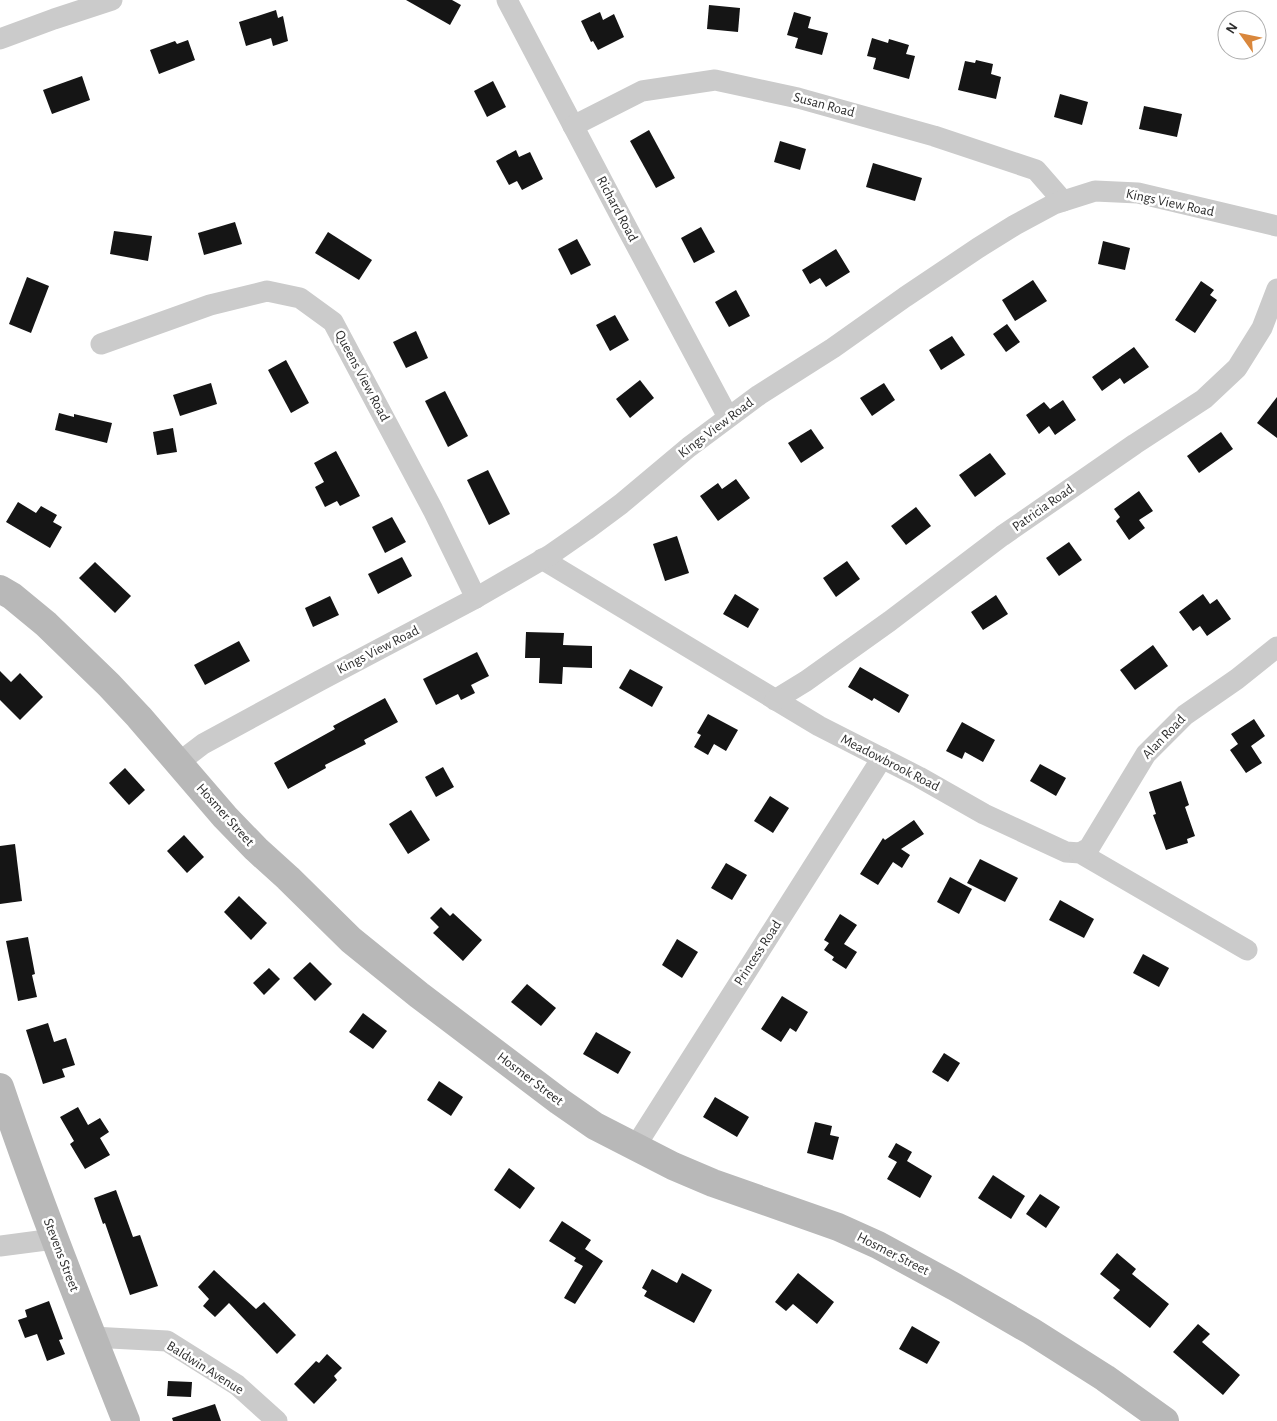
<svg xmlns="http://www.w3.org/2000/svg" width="1277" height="1421" viewBox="0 0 1277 1421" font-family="'Alegreya Sans',sans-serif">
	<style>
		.building { fill: #151515 }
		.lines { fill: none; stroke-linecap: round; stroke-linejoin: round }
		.street { stroke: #cbcbcb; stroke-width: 21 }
		.secondary { stroke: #b8b8b8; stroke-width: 28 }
		.labels { text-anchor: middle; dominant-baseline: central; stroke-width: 5; stroke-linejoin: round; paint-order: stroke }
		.street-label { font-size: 14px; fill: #2e2e2e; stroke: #fff }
	</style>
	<rect width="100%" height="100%" fill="#fff"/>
	<g class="building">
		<path d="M406,0H452L461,5L450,25Z"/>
		<path d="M709,5L740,8L738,32L707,29Z"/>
		<path d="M276,10L278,18L283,16L288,41L273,46L271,38L246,46L239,22Z"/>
		<path d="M600,12L603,20L614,14L624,37L598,50L593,41L591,42L581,21Z"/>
		<path d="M794,12L811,17L808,28L828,33L822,55L795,48L798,38L787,35Z"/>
		<path d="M872,38L888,43L889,39L909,45L906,54L915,56L909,79L873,69L876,58L867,56Z"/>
		<path d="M188,40L195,60L159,74L150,50L175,41L177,44Z"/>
		<path d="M976,60L993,64L991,74L1001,77L996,99L958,90L965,61L975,63Z"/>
		<path d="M82,76L90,100L52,114L43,90Z"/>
		<path d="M493,81L506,107L487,117L474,91Z"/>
		<path d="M1060,94L1088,102L1082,125L1054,117Z"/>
		<path d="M1144,106L1182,114L1177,137L1139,129Z"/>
		<path d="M649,130L675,178L656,188L630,141Z"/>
		<path d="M780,141L806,149L800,170L774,162Z"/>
		<path d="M516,150L519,157L530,152L543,179L522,190L517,181L509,185L496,161Z"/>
		<path d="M873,163L922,178L915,201L866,187Z"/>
		<path d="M235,222L242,244L204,255L198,233Z"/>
		<path d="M701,227L715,252L694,263L681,238Z"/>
		<path d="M114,231L152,236L148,261L110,254Z"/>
		<path d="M328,232L372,260L359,280L315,253Z"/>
		<path d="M577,239L591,265L571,275L558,249Z"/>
		<path d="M1103,241L1130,248L1125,270L1098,264Z"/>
		<path d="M836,249L850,272L826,287L820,278L810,284L802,270Z"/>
		<path d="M27,277L49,286L31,333L9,324Z"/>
		<path d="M1033,280L1047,301L1015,321L1002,300Z"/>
		<path d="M1201,281L1214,290L1210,295L1217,300L1195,333L1175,320Z"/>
		<path d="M736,290L750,316L729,327L715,302Z"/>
		<path d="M615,315L629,340L610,351L596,325Z"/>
		<path d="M1007,324L1020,342L1006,352L993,334Z"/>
		<path d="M416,331L428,358L406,368L393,342Z"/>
		<path d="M952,336L965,355L941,370L929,350Z"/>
		<path d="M1134,347L1149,367L1124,384L1120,378L1102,391L1092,377Z"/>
		<path d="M286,360L309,403L291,413L268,370Z"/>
		<path d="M640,380L654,398L630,418L616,399Z"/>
		<path d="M211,383L217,404L180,416L173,395Z"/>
		<path d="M884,383L895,400L872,416L860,398Z"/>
		<path d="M445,391L468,436L448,447L425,401Z"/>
		<path d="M1277,397V438L1257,423Z"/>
		<path d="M1063,400L1076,420L1055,435L1049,426L1039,434L1026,415L1044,402L1050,409Z"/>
		<path d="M59,413L74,417V414L112,423L107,443L55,430Z"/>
		<path d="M173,428L177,452L157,455L153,432Z"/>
		<path d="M811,429L824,448L801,463L788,443Z"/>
		<path d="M1221,432L1233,449L1199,473L1187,456Z"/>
		<path d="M336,451L360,496L340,506L337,501L325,507L315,487L324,482L314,463Z"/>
		<path d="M990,453L1006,474L975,497L959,475Z"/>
		<path d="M488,470L510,514L489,525L467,480Z"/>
		<path d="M736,479L750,498L718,521L700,496L718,483L722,489Z"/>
		<path d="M1139,491L1153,511L1139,520L1145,528L1129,540L1116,521L1120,517L1114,509Z"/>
		<path d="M18,502L36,513L41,506L57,515L53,522L62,527L50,548L6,522Z"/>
		<path d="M916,507L931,526L906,545L891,526Z"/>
		<path d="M392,517L406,542L385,553L372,527Z"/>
		<path d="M677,536L689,573L665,581L653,544Z"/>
		<path d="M1069,542L1082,560L1059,576L1046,558Z"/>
		<path d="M402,557L412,576L378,594L368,574Z"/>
		<path d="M847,561L860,579L836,597L823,578Z"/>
		<path d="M95,562L131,596L115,613L79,578Z"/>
		<path d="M735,594L759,609L748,628L723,614Z"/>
		<path d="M1203,594L1210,604L1217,599L1231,619L1207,636L1200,626L1193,631L1179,612Z"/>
		<path d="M996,595L1008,614L983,630L971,612Z"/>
		<path d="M330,596L339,615L313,627L305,608Z"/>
		<path d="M526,632L564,633L563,645L592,646V668L563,667L562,684L539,683L540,658H525Z"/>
		<path d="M239,641L250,661L205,685L194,665Z"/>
		<path d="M1153,645L1168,666L1135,690L1120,670Z"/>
		<path d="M477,652L489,676L471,685L475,693L461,700L458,694L436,705L423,679Z"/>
		<path d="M860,667L909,695L899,713L874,698L872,701L848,687Z"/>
		<path d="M630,669L663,687L652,707L619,688Z"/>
		<path d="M0,671L11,682L20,673L43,697L20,720L0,700Z"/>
		<path d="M385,698L398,722L364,740L366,744L325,765L326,768L288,789L274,763L335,729L333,726Z"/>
		<path d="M708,714L738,730L726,751L714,744L708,755L694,747L701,735L697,733Z"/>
		<path d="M1254,719L1265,736L1251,746L1262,763L1246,773L1230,750L1238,744L1231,734Z"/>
		<path d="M962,722L995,740L983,762L965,752L962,759L946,751Z"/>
		<path d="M1040,764L1066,778L1056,796L1030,781Z"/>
		<path d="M443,767L454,787L436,797L425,777Z"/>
		<path d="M125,768L145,790L129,805L109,783Z"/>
		<path d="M1181,781L1189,805L1185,807L1195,836L1187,839L1188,843L1166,850L1153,815L1156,814L1149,792Z"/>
		<path d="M770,796L789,808L773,833L754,821Z"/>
		<path d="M411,810L430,840L408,854L389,824Z"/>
		<path d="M914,820L924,834L901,849L910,855L902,868L893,862L878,885L860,874L883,838L885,840Z"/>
		<path d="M184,835L204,857L187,873L167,851Z"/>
		<path d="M15,844L22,901L0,904V846Z"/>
		<path d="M980,859L1018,878L1005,902L967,883Z"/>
		<path d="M726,863L747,875L732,900L711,888Z"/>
		<path d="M950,877L972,889L959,914L937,902Z"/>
		<path d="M239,896L267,923L251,940L224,912Z"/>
		<path d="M1060,900L1094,919L1084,938L1049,920Z"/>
		<path d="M441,907L450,916L453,913L482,940L463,961L433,933L439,927L430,918Z"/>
		<path d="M840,914L857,925L844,944L857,952L846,969L832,960L834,957L824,950L829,943L824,940Z"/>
		<path d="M28,937L35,974L32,975L37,997L18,1001L6,941Z"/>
		<path d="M677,939L698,952L682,978L662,965Z"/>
		<path d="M1143,954L1169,968L1159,987L1133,973Z"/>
		<path d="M310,962L332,984L315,1001L293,978Z"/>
		<path d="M269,968L280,979L264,995L253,983Z"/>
		<path d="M527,984L556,1008L541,1026L511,1002Z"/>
		<path d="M782,996L808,1012L796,1032L790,1028L781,1042L761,1029Z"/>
		<path d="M363,1013L387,1031L373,1049L349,1032Z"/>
		<path d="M48,1023L54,1042L66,1038L75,1065L62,1069L65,1077L43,1084L26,1030Z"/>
		<path d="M596,1032L631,1052L618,1074L583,1054Z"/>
		<path d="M944,1053L960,1063L948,1082L932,1072Z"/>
		<path d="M439,1081L463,1097L451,1116L427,1100Z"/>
		<path d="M715,1097L749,1117L737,1137L703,1117Z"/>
		<path d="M78,1107L88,1125L100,1118L109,1132L100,1138L110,1155L85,1169L70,1144L74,1141L60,1117Z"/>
		<path d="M815,1122L832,1126L830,1135L839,1137L833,1160L807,1153Z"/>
		<path d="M896,1143L912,1152L907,1161L932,1176L920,1198L887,1179L897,1162L888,1157Z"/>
		<path d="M509,1168L535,1188L520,1209L494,1190Z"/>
		<path d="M993,1175L1025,1196L1011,1219L978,1198Z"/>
		<path d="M116,1190L133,1237L140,1235L158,1286L130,1295L105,1223L103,1224L94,1198Z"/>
		<path d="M1040,1194L1060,1207L1046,1228L1026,1214Z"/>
		<path d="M562,1221L591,1240L585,1249L603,1261L575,1304L564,1298L583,1266L574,1261L576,1258L549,1241Z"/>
		<path d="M1117,1253L1136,1269L1132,1274L1169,1304L1150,1328L1113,1298L1120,1290L1100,1274Z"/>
		<path d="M652,1269L677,1283L682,1273L712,1290L694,1323L644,1296L647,1291L642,1288Z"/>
		<path d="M214,1270L256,1309L264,1302L296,1335L277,1354L229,1303L215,1317L203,1306L209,1299L198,1287Z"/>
		<path d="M798,1273L834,1302L817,1324L793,1304L786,1311L775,1302Z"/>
		<path d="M49,1301L63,1339L59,1340L65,1354L47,1361L37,1334L25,1338L18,1320L27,1317L25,1310Z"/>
		<path d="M1198,1324L1210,1334L1202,1342L1240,1375L1223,1395L1173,1352Z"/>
		<path d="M912,1326L940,1342L927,1364L899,1349Z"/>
		<path d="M327,1354L342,1368L334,1376L337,1380L314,1404L294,1384L316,1361L319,1363Z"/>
		<path d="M168,1381L192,1382L191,1397L167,1396Z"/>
		<path d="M215,1404L221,1421H173L172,1418Z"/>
	</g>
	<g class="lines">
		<g class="street">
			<path d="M507,0L620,215L728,417"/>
			<path d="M0,39L54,19L112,0"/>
			<path d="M573,126L642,91L715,80L798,98L934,136L1036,170L1063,201"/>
			<path d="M101,344L210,305L267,291L300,298L333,322L433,510L476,598"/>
			<path d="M542,559L819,726L919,777L984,814L1066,852L1080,853L1247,950"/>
			<path d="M775,700L806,681L890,621L1002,536L1135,444L1204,399L1237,368L1262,328L1277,289"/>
			<path d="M178,763L203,744L319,681L474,599L550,555L586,530L621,504L689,447L759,395L833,348L905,297L978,248L1015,225L1054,204L1095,191L1138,193L1277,226"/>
			<path d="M1080,853L1089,848L1146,754L1185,715L1237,679L1277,647"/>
			<path d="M635,1147L882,758"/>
			<path d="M0,1246L54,1239"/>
			<path d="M92,1337L167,1341L237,1385L277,1421"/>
		</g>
		<g class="secondary">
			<path d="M0,589L12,596L46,624L109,685L139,717L225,817L256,849L288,878L351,940L419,995L559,1101L595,1126L673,1166L713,1183L838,1227L878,1245L955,1287L1031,1331L1105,1378L1165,1421"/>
			<path d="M0,1087C38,1200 82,1310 126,1421"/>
		</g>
	</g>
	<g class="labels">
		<g class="street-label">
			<text transform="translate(824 105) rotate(15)">Susan Road</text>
			<text transform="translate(1170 203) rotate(12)">Kings View Road</text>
			<text transform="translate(617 209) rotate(62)">Richard Road</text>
			<text transform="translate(362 376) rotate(62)">Queens View Road</text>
			<text transform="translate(716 428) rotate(-37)">Kings View Road</text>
			<text transform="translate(1043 508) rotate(-35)">Patricia Road</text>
			<text transform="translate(378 650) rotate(-27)">Kings View Road</text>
			<text transform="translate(1164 737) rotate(-46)">Alan Road</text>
			<text transform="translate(890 763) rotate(27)">Meadowbrook Road</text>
			<text transform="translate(225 815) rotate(48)">Hosmer Street</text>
			<text transform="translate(758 953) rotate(-57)">Princess Road</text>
			<text transform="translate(530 1079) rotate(37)">Hosmer Street</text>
			<text transform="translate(893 1254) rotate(27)">Hosmer Street</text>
			<text transform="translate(61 1255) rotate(69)">Stevens Street</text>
			<text transform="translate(205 1368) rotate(32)">Baldwin Avenue</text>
		</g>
	</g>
	<g transform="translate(1242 35) rotate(303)"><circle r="24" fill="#ffffff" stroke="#ababab"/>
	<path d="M0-4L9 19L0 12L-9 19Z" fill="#d9873c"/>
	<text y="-8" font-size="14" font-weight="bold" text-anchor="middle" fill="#2e2e2e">N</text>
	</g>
</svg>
